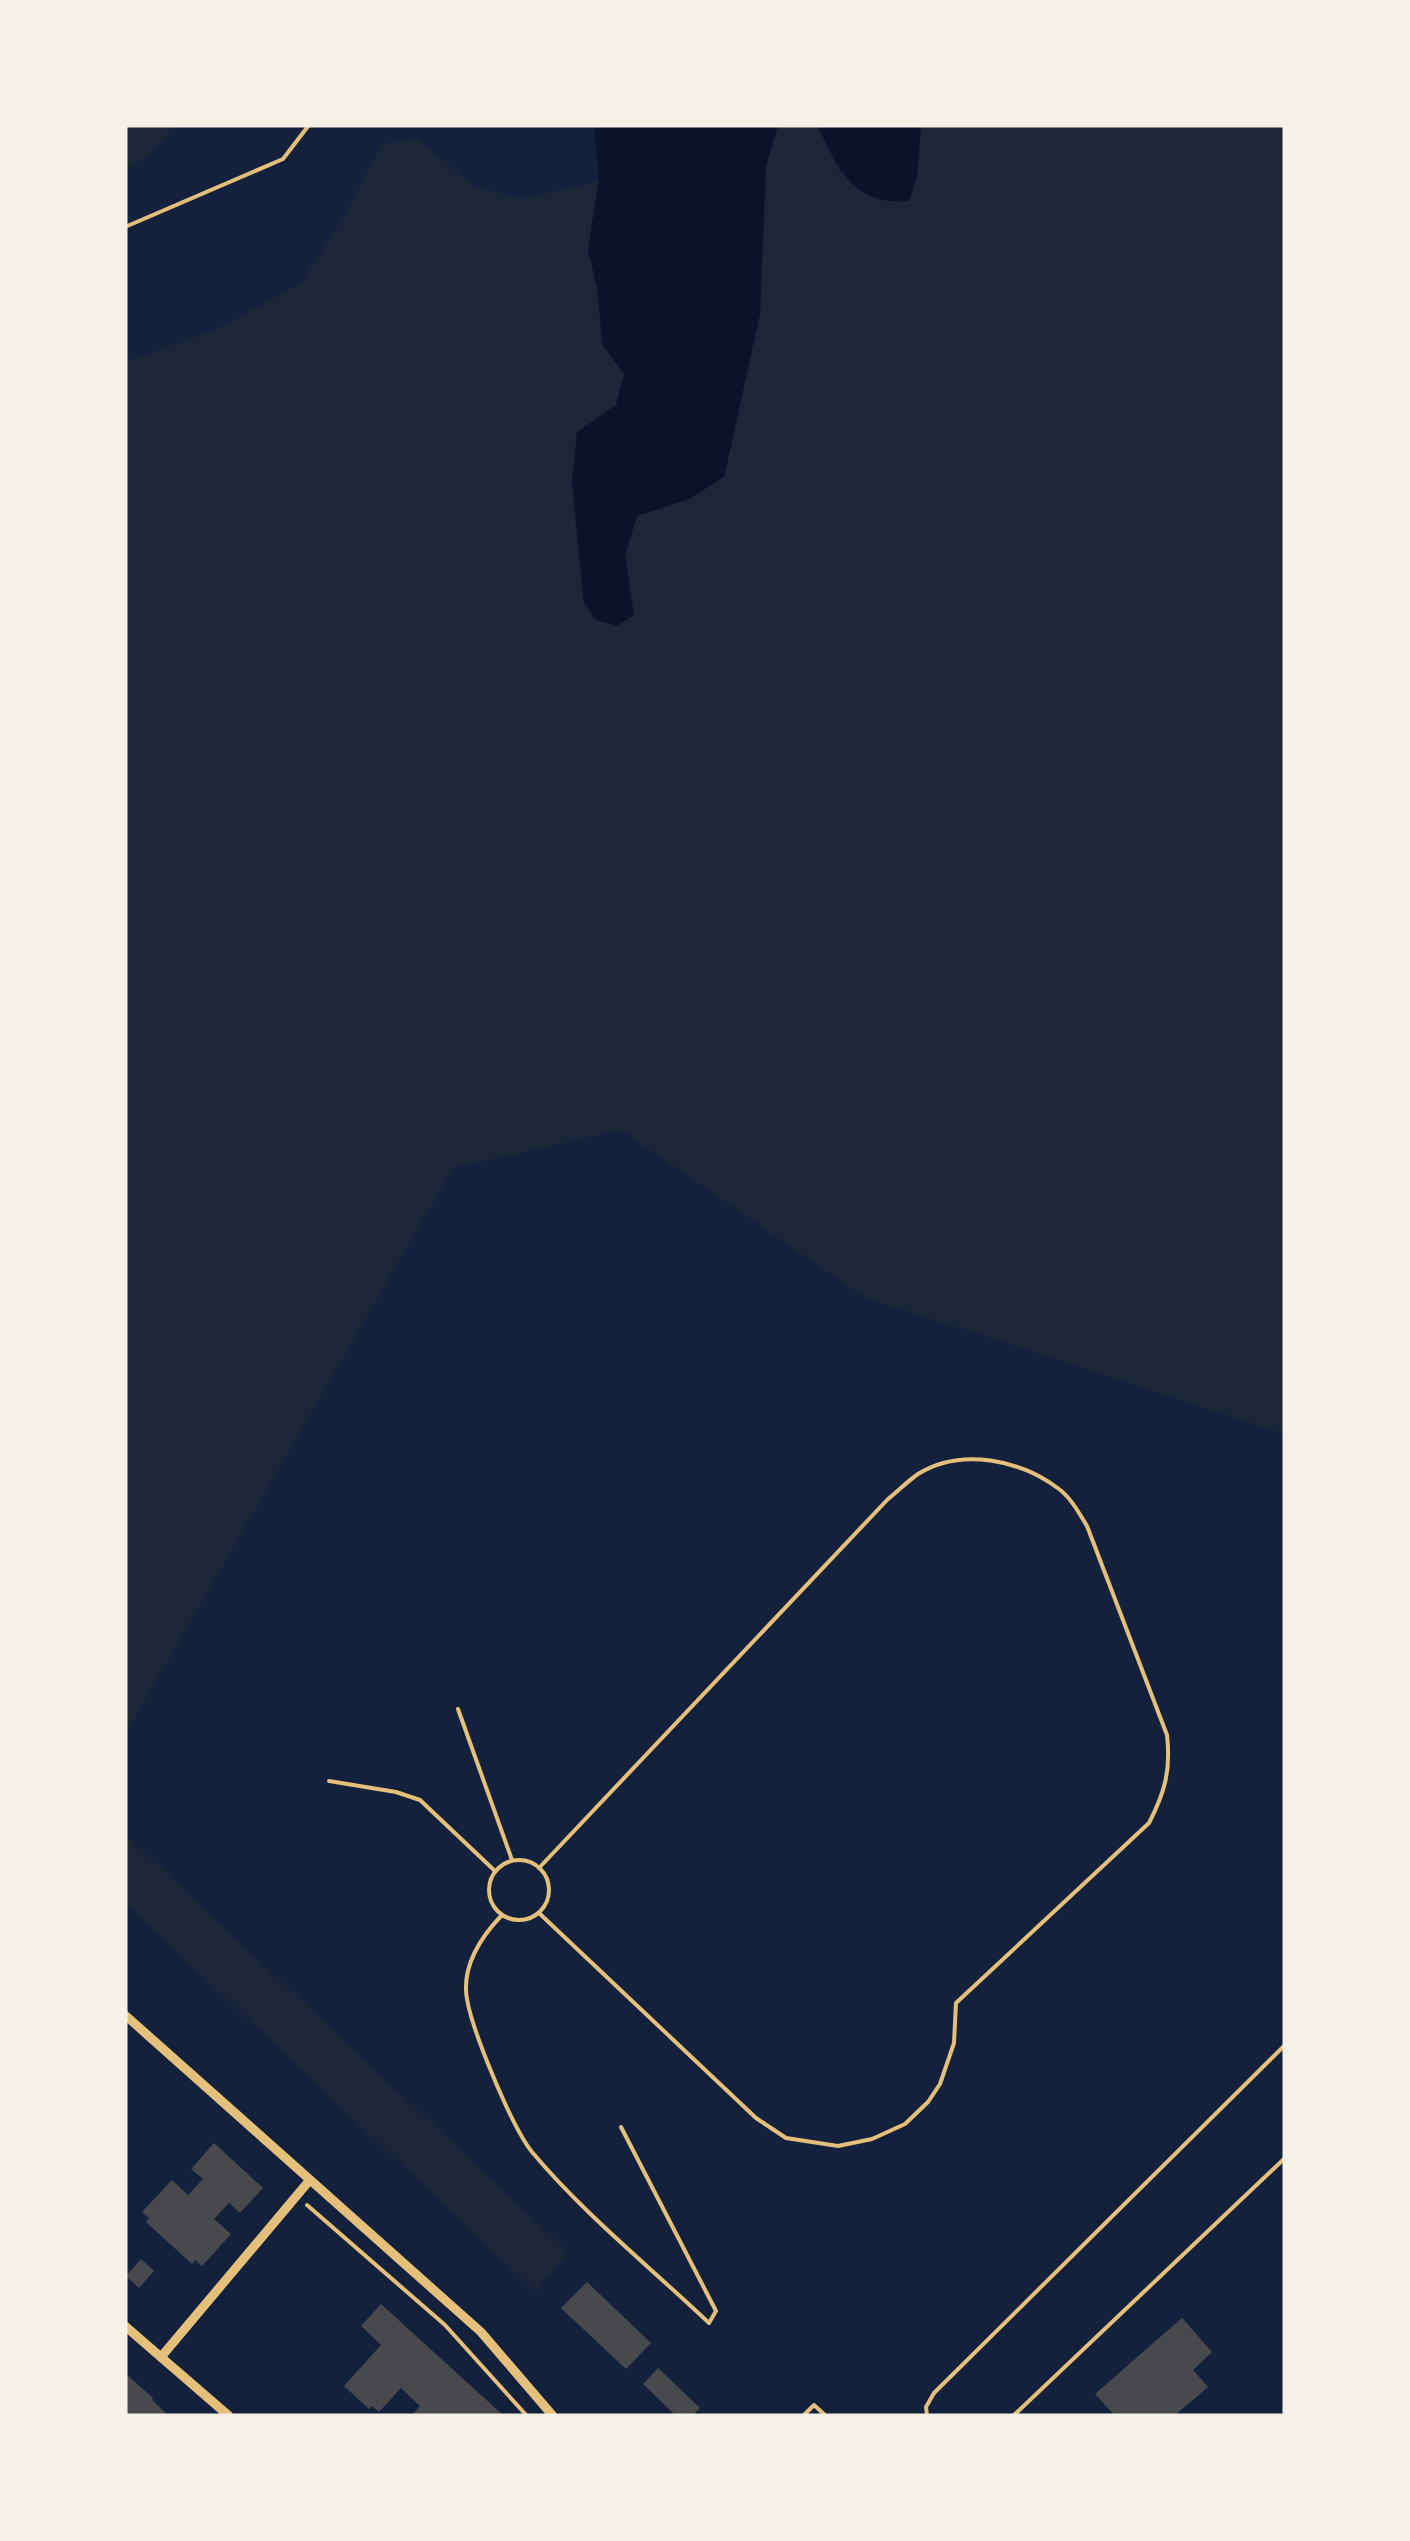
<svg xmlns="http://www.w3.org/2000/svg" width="1410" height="2541" font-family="Poppins,sans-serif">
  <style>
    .green { fill: #1d2539 }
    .water { fill: #0b132b }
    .building { fill: #48494c }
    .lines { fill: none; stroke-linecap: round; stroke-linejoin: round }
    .path { stroke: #e5c07b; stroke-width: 4 }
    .service { stroke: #e5c07b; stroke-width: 4 }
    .minor { stroke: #e5c07b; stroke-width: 9 }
  </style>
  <rect width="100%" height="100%" fill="#14213d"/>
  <g class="green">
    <path d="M125 125H175L152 151 125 172Z"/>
    <path d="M778 125H817L840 173 917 177 921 125H1285V1434L864 1297 621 1130 453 1168 125 1735V355L129 360 213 331 301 283 347 212 382 144 418 138 472 185 522 199 599 181 588 249 598 292 602 344 624 374 616 405 577 433C571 490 576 545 584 602L634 615 625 555 637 516 689 499 724 477 760 314 766 166Z"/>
    <path d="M125 1834 569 2252 536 2292 125 1903Z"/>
  </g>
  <g class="water">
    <path d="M594 125H778L766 166 760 314 724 477 689 499 637 516 625 555 634 615 617 626 594 619 584 602 572 481 577 432 616 405 624 374 602 344 598 292 588 249 599 181Z"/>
    <path d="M817 125H921L917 177 909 201C852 206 839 168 817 125Z"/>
  </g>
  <g class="building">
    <path d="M214 2143 263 2188 240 2213 229 2203 214 2219 231 2234 202 2266 195 2260 192 2264 146 2222 149 2218 142 2212 172 2180 188 2195 203 2179 191 2169Z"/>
    <path d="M141 2259 154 2271 139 2288 126 2276Z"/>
    <path d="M587 2282 651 2343 626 2369 561 2308Z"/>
    <path d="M381 2304 504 2416H411L420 2406 401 2388 379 2412 372 2406 369 2409 344 2386 381 2345 361 2326Z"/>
    <path d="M1182 2318 1212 2352 1193 2370 1208 2387 1174 2416H1115L1095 2394Z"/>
    <path d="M658 2368 700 2408 692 2416H676L643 2384Z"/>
    <path d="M125 2373 153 2398 152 2400 169 2416H125Z"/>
  </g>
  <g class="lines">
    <g class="path">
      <path d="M307 2205 445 2325 527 2416"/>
      <path d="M803 2416 814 2405 826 2416"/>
      <path d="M927 2416 926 2407 934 2393 1285 2045"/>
      <path d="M1013 2416 1285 2158"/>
    </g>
    <g class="service">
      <path d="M125 227 283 159 309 125"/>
      <path d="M458 1709 512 1860"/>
      <path d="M329 1781 396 1792 420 1800 495 1871"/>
      <circle cx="519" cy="1890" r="30"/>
      <path d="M539 1913 756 2118 786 2138 838 2146 872 2139 905 2124 928 2102 940 2084 954 2043 956 2003 1149 1823C1165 1792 1171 1770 1167 1735L1087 1526C1079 1513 1071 1498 1059 1489 1021 1460 961 1447 918 1474 908 1481 898 1491 888 1499L539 1868"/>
      <path d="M501 1916C483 1935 465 1961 466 1990 467 2021 512 2127 532 2152 584 2214 650 2267 709 2323L716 2311 621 2127"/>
    </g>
    <g class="minor">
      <path d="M125 2015 481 2332 553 2416"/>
      <path d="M125 2326 229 2416"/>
      <path d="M161 2357 309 2181"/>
    </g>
  </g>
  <rect width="1410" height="2541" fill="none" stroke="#f6f1e7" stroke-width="255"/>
</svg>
